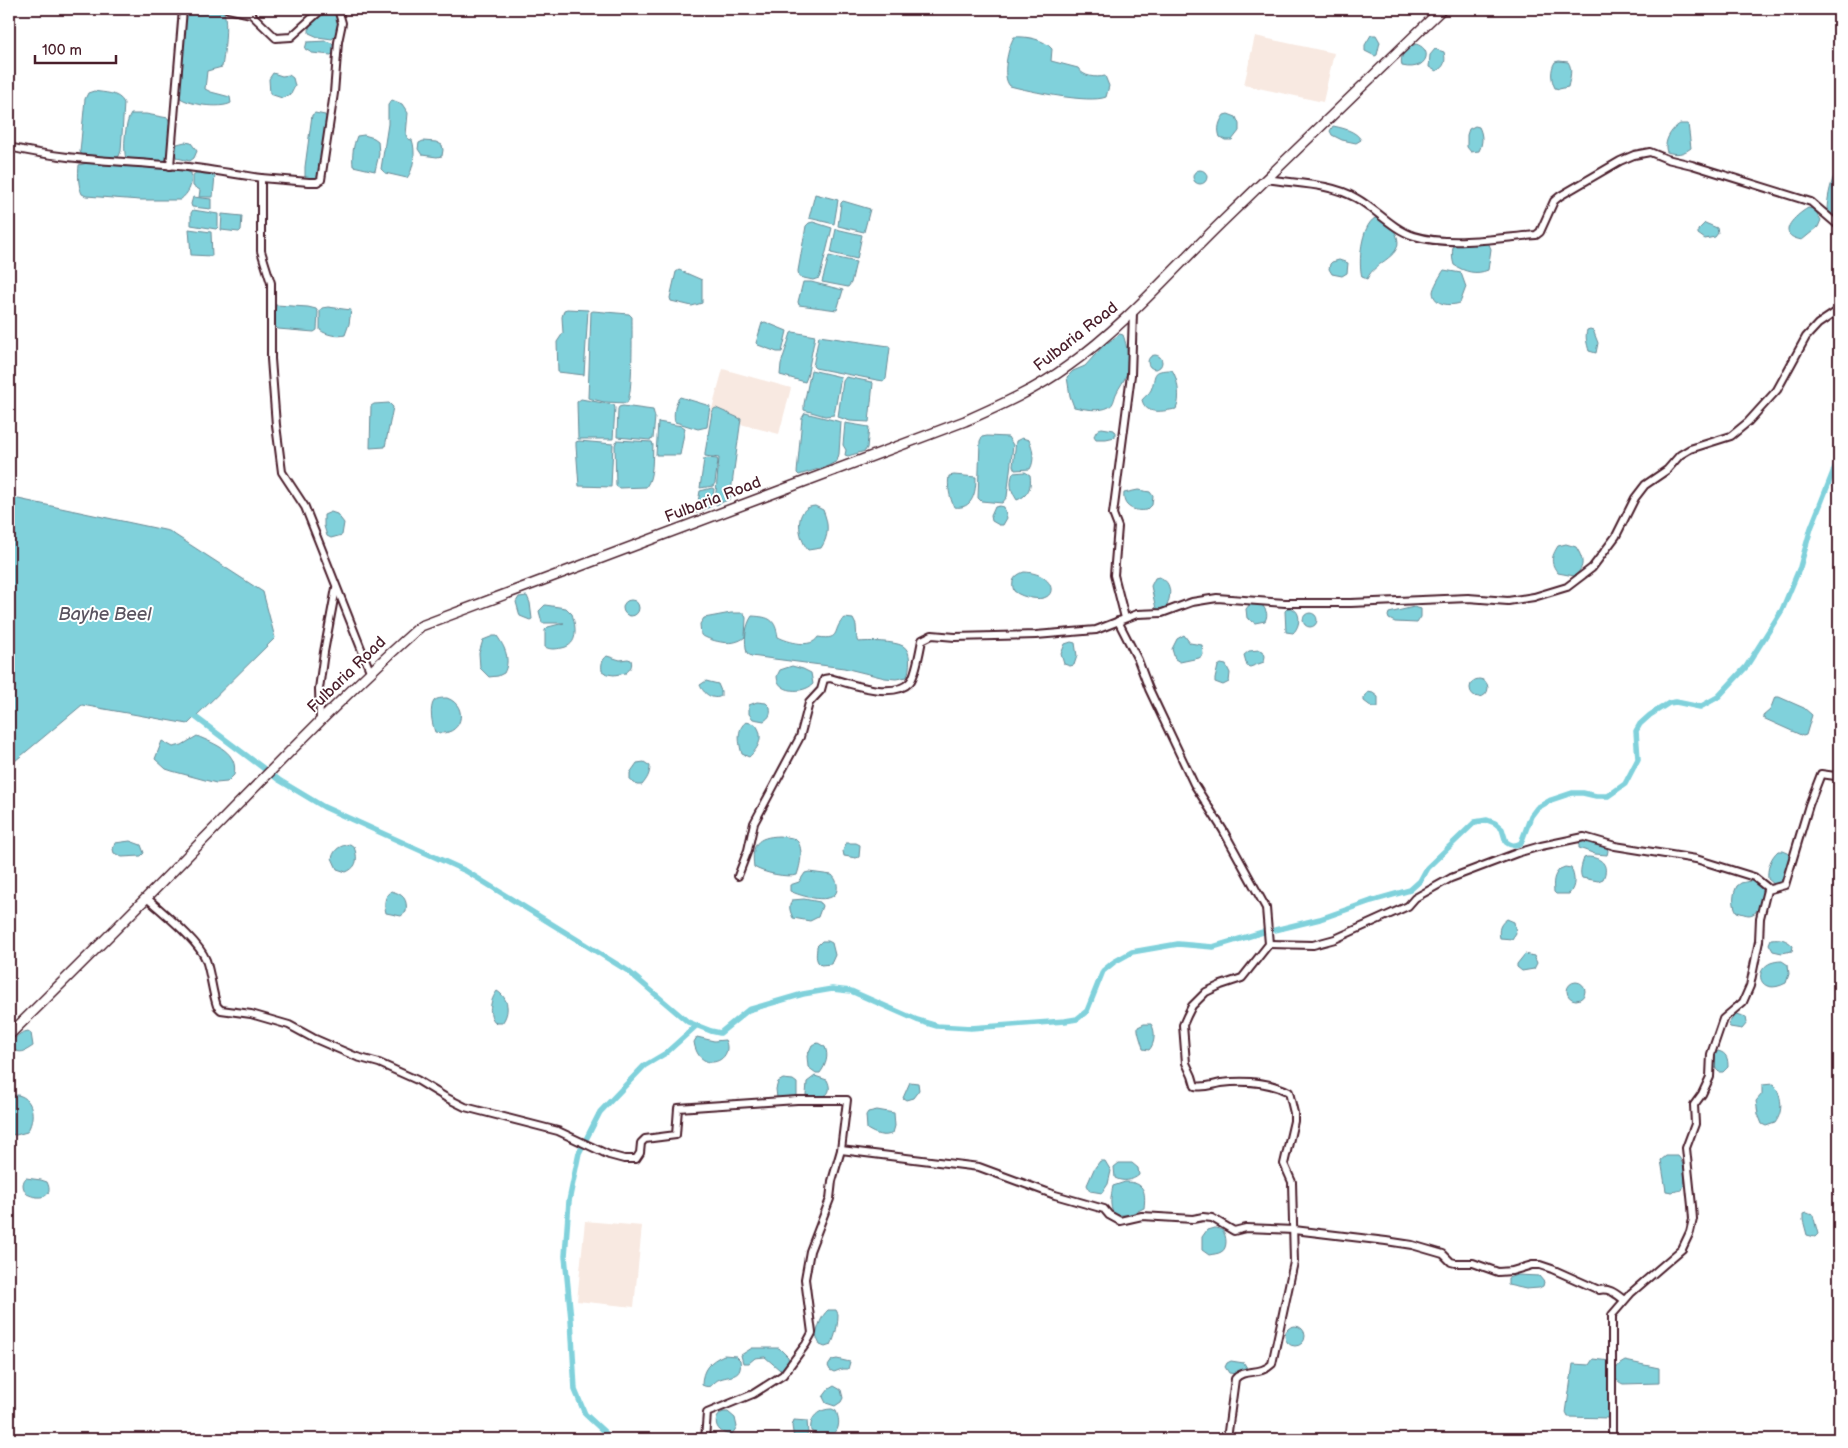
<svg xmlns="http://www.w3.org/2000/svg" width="1848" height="1448" font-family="'Balsamiq Sans',sans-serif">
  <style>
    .built { fill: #f8e9e1 }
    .water { fill: #80d1db; stroke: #6a8a95 }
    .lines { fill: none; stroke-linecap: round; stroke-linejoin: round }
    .canal { stroke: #80d1db; stroke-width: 5.5 }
    .street-casing { stroke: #4a1f2b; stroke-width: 10 }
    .secondary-casing { stroke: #4a1f2b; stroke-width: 12 }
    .street { stroke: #fff; stroke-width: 6 }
    .secondary { stroke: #fff; stroke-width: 9 }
    .labels { text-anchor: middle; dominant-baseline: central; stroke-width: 4; stroke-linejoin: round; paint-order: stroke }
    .street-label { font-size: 16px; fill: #4a1f2b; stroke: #fff }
    .water-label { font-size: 18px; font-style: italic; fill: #5a5460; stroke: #fff }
  </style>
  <rect width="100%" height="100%" fill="#fff"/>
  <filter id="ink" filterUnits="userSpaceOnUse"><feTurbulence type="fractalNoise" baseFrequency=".02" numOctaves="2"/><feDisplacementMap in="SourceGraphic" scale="10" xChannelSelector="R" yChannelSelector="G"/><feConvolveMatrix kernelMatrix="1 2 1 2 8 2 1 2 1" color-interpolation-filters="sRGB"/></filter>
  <g filter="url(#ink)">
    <g class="built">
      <path d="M1255 36 1334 53 1323 102 1244 85Z"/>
      <path d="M723 369 791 388 779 434 710 416Z"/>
      <path d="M585 1221 642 1226 634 1307 577 1301Z"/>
    </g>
    <g class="water">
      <path d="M186 9H204L224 12C228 23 224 56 222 67L207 71 205 89 211 92 230 97 231 103C221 109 186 105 178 96Z"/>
      <path d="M324 9 332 10 337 13C340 21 339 33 332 39L318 37 309 33C308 22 317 16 324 9Z"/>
      <path d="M1371 35H1376L1380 42 1377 55 1375 56 1365 51V45Z"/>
      <path d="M1014 37C1026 36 1044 39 1052 49L1051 61 1078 68C1083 77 1096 78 1105 76L1109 86 1106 97C1089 104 1029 91 1010 86 1001 77 1008 47 1014 37Z"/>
      <path d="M326 41 332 43 334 46 333 53 331 55 312 53 305 49 307 42Z"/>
      <path d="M1416 44C1435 50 1426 72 1402 66 1399 55 1406 48 1416 44Z"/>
      <path d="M1435 49 1444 52C1446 61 1445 67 1436 71L1429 67 1430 55Z"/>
      <path d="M1559 61 1568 62C1573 69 1570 78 1568 87L1559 89 1555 88C1551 80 1550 70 1555 62Z"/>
      <path d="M273 73 282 76 289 75 293 78 295 86 291 94 282 98 270 94 269 79Z"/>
      <path d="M94 91C104 93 119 92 124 103L121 151 119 156 116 158 83 156 80 152 85 99 88 93Z"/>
      <path d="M392 100 402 104 408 113 406 135 408 139 412 140C416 150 414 170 407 178L385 173 381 169 388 124V105Z"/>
      <path d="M315 113 325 115 328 120 318 177 317 180 305 179V167L312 115Z"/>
      <path d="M131 114H146L168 118 171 126 168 158 161 163 126 159C123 149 125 122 131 114Z"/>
      <path d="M1228 114 1236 117 1239 124V131L1232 140H1225L1220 137C1217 129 1219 122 1224 115Z"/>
      <path d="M1680 124H1688L1691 148C1683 154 1677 155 1667 152 1663 142 1671 129 1680 124Z"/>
      <path d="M1333 126C1343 128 1356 131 1361 140L1356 143 1342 140 1332 135 1330 131Z"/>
      <path d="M1475 126 1479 127C1483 135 1483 143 1479 151L1471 152 1467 147V135L1469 129Z"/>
      <path d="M364 135 374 138 378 141 379 154 375 171 353 166C352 156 353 146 357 136Z"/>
      <path d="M423 141 436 142 442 145 443 150 442 156 437 157 422 155 418 149 419 143Z"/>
      <path d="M185 142 191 143 197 151 194 158 190 161 177 158 174 152 177 144Z"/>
      <path d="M87 163 182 170 191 173C193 184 189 193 180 200H140L86 196 82 194C78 185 78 175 79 165Z"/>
      <path d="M1839 165V221L1827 211C1827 197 1832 177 1839 165Z"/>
      <circle cx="1200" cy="177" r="7"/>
      <path d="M196 173 215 175 213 197H199L200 190 193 186V175Z"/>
      <path d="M815 194 838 200 834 224 809 218Z"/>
      <path d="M193 197 211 199V209L192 207 191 204Z"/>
      <path d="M843 201 870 209 864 232 838 226 841 203Z"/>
      <path d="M1808 208 1814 209 1821 220 1818 227 1802 240C1773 235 1796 215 1808 208Z"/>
      <path d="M193 210 218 214V227L216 229 191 225V213Z"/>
      <path d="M222 214 242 216 241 230 239 232 221 230Z"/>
      <path d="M1375 218C1382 220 1392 227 1396 234 1406 257 1375 260 1367 279L1362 277C1358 263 1361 226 1375 218Z"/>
      <path d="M813 222 832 228 821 272 819 278 813 280 799 277 798 271 806 226 809 223Z"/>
      <path d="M1705 223 1717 228 1718 233 1715 237 1705 239 1698 234V230Z"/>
      <path d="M189 229 211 232 212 256 191 255Z"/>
      <path d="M836 229 862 235 857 259 831 253Z"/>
      <path d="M1488 242 1491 249 1488 270C1476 275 1465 272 1454 265 1452 259 1452 253 1453 247L1457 244Z"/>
      <path d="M829 256 856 262 851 283 848 287 822 282Z"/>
      <path d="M1339 260 1348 263 1347 273 1342 276 1332 274 1329 269 1330 264 1332 262Z"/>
      <path d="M679 270 702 280V303L692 306 671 301 670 298 676 272Z"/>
      <path d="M1444 270 1461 273 1466 287 1460 303C1451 306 1434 306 1433 292 1433 288 1441 274 1444 270Z"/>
      <path d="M803 282H811L843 290 837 310 799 305 798 302Z"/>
      <path d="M276 305 308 307 316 309 318 312 317 330 314 332 278 329 274 325Z"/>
      <path d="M328 307 351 310 349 324 345 335C338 337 326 335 320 330V311L322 308Z"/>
      <path d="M567 309 588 310 584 375 558 372 557 342 563 333 562 317 564 310Z"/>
      <path d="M593 311 629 314 632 317C632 331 633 395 627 403L604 402 588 398 591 312Z"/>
      <path d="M765 322 787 331 782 352H777L758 345 756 343 762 323Z"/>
      <path d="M1590 329 1593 330 1598 343 1596 353 1589 351C1587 344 1585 337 1587 330Z"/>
      <path d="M793 332 815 336 807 377 805 382 780 375 781 364 791 333Z"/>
      <path d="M1120 334 1123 335C1127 345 1130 363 1127 373 1125 380 1119 387 1116 394 1114 399 1114 404 1109 407 1100 412 1084 409 1074 407L1070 396 1067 377 1073 371 1085 366 1103 346Z"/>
      <path d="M819 336 889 346 890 348 886 379 884 381 877 380 815 368 813 366Z"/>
      <circle cx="1155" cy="362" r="7"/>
      <path d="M811 370 841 377 834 415 825 416 804 410V404Z"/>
      <path d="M1172 370C1178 378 1181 400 1176 409 1163 411 1146 416 1142 400 1145 396 1149 394 1151 390 1157 375 1150 370 1172 370Z"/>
      <path d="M846 377 872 382 873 383 869 422 850 421 838 417 843 381Z"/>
      <path d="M680 397 710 406 707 427 698 429 675 422C673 416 675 401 680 397Z"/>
      <path d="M581 399 614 405 615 408 613 439H578L577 402Z"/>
      <path d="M389 403 393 407 385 447 370 448 371 406 374 404Z"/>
      <path d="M623 406 653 410 655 417 653 439 650 440 617 437 618 409 619 407Z"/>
      <path d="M716 408 741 419 730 499 716 505 715 503 719 458 705 456V453L712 412 714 409Z"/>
      <path d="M805 413 841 422 839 454 837 461 828 466 799 475 797 473 802 418Z"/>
      <path d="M658 422 682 426 685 428 680 455H656Z"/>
      <path d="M845 423 869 427 867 448 865 451 848 456 845 455 846 450 843 445Z"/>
      <path d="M1102 428 1114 430 1115 432V437L1106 439H1096L1094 436C1096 432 1097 429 1102 428Z"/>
      <path d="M987 436 1008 437 1013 445 1007 497 1002 503 981 501 978 498 980 441 982 437Z"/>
      <path d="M1022 438 1029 440C1033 448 1035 461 1030 469L1015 470 1013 466 1016 441Z"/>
      <path d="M617 440 652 442 653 445C652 457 654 477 646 487L619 488 616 486 615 445Z"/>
      <path d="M579 441 613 444 611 487 579 486 576 446V442Z"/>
      <path d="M708 458 717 459 718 461 715 483 713 486 700 488 704 459Z"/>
      <path d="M1025 472 1030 475C1032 487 1028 496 1017 500 1011 491 1009 484 1013 473Z"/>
      <path d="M954 475 976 477C976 492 973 510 954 507 950 498 947 486 949 476Z"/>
      <path d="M712 488 714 489 712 506 696 513 700 491Z"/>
      <path d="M1138 490 1150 492 1153 496 1152 505 1147 510C1134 512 1122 507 1124 493Z"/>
      <path d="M9 497 169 531 263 592 275 638 188 724 82 705 9 766Z"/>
      <path d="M815 506 823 510C829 524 829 536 821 548L808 550C798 538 793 507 815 506Z"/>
      <path d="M1000 506 1004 507 1007 518 1003 525H999L992 521 991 516 995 507Z"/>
      <path d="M331 512 337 514 344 523 342 535 331 538 327 536 324 526V515Z"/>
      <path d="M1566 544 1576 547C1583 558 1586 567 1574 576L1558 573C1550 563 1551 557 1558 546Z"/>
      <path d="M1024 572C1056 573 1061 603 1032 598 1025 597 1019 595 1014 591 1010 581 1015 575 1024 572Z"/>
      <path d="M1159 577C1173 582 1171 597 1166 608L1159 611 1156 609 1151 586 1155 578Z"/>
      <path d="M527 596 530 603 532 619 530 620 520 616 516 602 519 597Z"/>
      <circle cx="631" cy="608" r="8"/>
      <path d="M1250 604H1256L1263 606C1267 612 1268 615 1265 621L1255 623 1247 618 1246 609Z"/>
      <path d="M545 605 566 608 572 614C576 627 579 645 562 648 555 649 551 650 545 647V630L548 627 564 623H542L539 611Z"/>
      <path d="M1414 607 1421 609V617L1417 623 1395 622 1389 619 1388 616 1389 613Z"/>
      <path d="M1288 608C1302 608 1301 626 1293 633L1286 632 1285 611Z"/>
      <circle cx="1310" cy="620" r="7"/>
      <path d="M731 613H744L746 618 745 637C734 647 713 642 701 635L700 624 704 618Z"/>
      <path d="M752 616C770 617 775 619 778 637 788 642 811 649 818 637 843 641 831 628 845 618L853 619 856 625 857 640 858 642C869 641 894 641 903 646 912 651 910 668 907 677L896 679 885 678 844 668 751 656 747 653C744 641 745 626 752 616Z"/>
      <path d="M1184 635 1190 643 1202 645 1203 655 1199 658 1180 662 1175 659 1172 649 1177 639Z"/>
      <path d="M493 636H497C505 647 511 660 504 673L498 676 489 677 480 668 479 653 483 640Z"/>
      <path d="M1071 642 1075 643 1077 656 1074 665 1070 666 1064 664 1061 654 1065 644Z"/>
      <path d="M1259 650 1263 651 1265 656 1264 662 1250 667 1247 666 1244 655 1249 651Z"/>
      <path d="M607 656 620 660 628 659 631 660C633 666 630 669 626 673L614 675 607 674 602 671C601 664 602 660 607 656Z"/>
      <path d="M1221 664 1226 665 1230 673 1229 682 1223 685 1215 682V679L1218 666Z"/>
      <path d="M792 666 803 669 811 673 813 684C803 694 777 693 777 676L780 670Z"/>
      <circle cx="1479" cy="688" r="9"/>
      <path d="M706 681 718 684 721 691V696C713 701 703 693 700 685Z"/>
      <path d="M1368 692 1373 693 1378 697V707H1372L1364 701V698Z"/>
      <path d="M1775 697H1779L1804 708 1812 715 1806 735 1803 736 1763 718V716L1770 710Z"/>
      <path d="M447 698C470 706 462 739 435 732 432 724 429 708 434 701 437 698 442 698 447 698Z"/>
      <path d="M757 702 766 703 770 707C771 714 770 717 764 721L753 719 749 714V705Z"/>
      <path d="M746 722 755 724C765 735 759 748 749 757L742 754C739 744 736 729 746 722Z"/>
      <path d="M197 736C215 744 239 752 234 775L227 782 216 783 172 771 166 769 155 759 162 741 173 747 182 745Z"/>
      <path d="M644 762 650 766C650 774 647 779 642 785H637L630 780V773L637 763Z"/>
      <path d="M779 836C784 837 791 837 795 839 805 846 800 866 797 875 787 878 763 873 754 867 751 844 757 837 779 836Z"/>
      <path d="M130 841 141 845 144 853 141 856 122 857 114 853 113 849 115 843Z"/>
      <path d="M1585 841 1594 842 1607 848 1608 851 1607 855 1595 854 1579 848V845L1581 842Z"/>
      <path d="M846 843H856L860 845 859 857 856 858 844 856 843 851Z"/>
      <path d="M350 844 354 847C358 858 358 867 346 872L337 869 332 858C335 848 340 846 350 844Z"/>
      <path d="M1778 851H1783L1788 853 1790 858 1782 883 1775 885 1768 879C1767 869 1770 858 1778 851Z"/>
      <path d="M1587 857C1601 857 1610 865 1603 879L1598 881 1582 878C1579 872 1582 864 1584 858Z"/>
      <path d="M1565 867 1571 868C1575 877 1576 886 1569 894H1556L1554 892C1553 882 1553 876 1560 869Z"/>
      <path d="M809 872 832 875C836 879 838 884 837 890 834 906 800 896 790 891V885L799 882 805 873Z"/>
      <path d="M1750 881H1756L1762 887C1763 896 1761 914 1749 915 1746 915 1741 913 1737 912 1732 905 1733 893 1737 886L1741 883Z"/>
      <path d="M391 891C403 894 408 899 406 912L401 916 386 913C384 905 384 896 391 891Z"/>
      <path d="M804 899 820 902 822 906 818 917 810 921 793 918C790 911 788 907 792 900Z"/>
      <path d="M1507 919 1514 922 1516 933 1512 939 1500 938C1498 929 1500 924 1507 919Z"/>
      <path d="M1771 939C1780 938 1786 939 1793 946L1792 951 1782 953 1773 951 1769 944Z"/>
      <path d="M822 941H828L832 943 835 955 831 964 821 965C814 960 817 953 817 946Z"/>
      <path d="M1525 954 1534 956 1537 963 1534 969 1522 971 1517 967V964Z"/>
      <path d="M1782 961 1788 965 1789 974 1786 983C1756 999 1750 961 1782 961Z"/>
      <circle cx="1576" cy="991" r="9"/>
      <path d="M497 991C509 998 510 1013 502 1023H496C487 1015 490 1000 497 991Z"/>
      <path d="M1736 1014 1746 1017 1747 1023 1742 1029 1730 1027 1728 1024Z"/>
      <path d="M1144 1024H1151C1156 1031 1155 1044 1149 1050L1143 1049C1142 1043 1137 1032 1138 1027Z"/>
      <path d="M28 1031 31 1033 33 1046C24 1052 21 1054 12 1049 12 1039 18 1033 28 1031Z"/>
      <path d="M697 1037 714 1041 725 1040C736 1061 699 1076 694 1042Z"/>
      <path d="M818 1043 825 1047C829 1056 826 1065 820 1073H816L808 1067 807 1056 812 1045Z"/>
      <path d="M1718 1051C1727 1053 1728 1059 1728 1067L1723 1072H1719C1712 1066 1711 1058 1718 1051Z"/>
      <path d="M815 1076 827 1080C830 1086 831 1093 824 1096L812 1097 806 1095 807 1082Z"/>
      <path d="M783 1079 793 1080 797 1083V1097L788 1099 777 1098 776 1089 778 1082Z"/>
      <path d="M910 1082 918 1083 919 1090 913 1098 906 1100 903 1098Z"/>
      <path d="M1773 1084C1782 1095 1784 1111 1775 1123L1766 1126 1762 1124 1758 1114 1756 1101 1762 1094V1085Z"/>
      <path d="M18 1095C35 1099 35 1120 27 1132L16 1135 9 1134V1096Z"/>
      <path d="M877 1110 894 1113 895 1126 893 1133C884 1138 875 1134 867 1129L866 1115 868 1112Z"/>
      <path d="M1666 1156H1678C1685 1163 1687 1181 1682 1190L1672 1192 1666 1191 1661 1160Z"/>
      <path d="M1100 1161H1105L1111 1171 1108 1184 1102 1193 1090 1191 1087 1185 1094 1169Z"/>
      <path d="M1119 1163H1132L1138 1168 1139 1175C1132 1181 1123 1182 1115 1178L1114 1167Z"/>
      <path d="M26 1178 41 1180 47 1182C55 1198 38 1200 27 1194 23 1189 21 1183 26 1178Z"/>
      <path d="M1125 1182C1144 1182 1146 1191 1144 1208L1130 1215H1114C1109 1205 1111 1196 1113 1186Z"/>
      <path d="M1806 1213 1813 1215 1818 1234 1815 1237 1807 1235 1803 1220V1214Z"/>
      <path d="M1214 1228C1216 1228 1220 1229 1222 1230 1227 1235 1228 1249 1221 1252 1218 1254 1213 1254 1209 1255L1202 1250V1237L1207 1230Z"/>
      <path d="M1517 1275 1539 1276 1544 1282 1543 1286 1539 1288 1526 1289 1508 1285V1278Z"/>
      <path d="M828 1310H836L838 1314C838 1324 836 1335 831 1345L825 1347 820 1345 816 1336C818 1327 821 1316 828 1310Z"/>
      <circle cx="1295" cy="1336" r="10"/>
      <path d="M752 1348H779L788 1357 789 1363 784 1370H780L765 1357 755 1358 749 1363H743L741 1355Z"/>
      <path d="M724 1355 736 1356 740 1360C743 1378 731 1375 720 1379 712 1382 712 1390 702 1385 702 1369 710 1361 724 1355Z"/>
      <path d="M837 1359 850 1362 848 1369H842L834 1372 830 1370 828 1366 832 1360Z"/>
      <path d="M1593 1359 1611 1361 1609 1418 1568 1417 1566 1413 1573 1364 1589 1365Z"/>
      <path d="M1231 1361 1244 1363 1247 1368V1370L1237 1374 1229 1373 1225 1367 1227 1363Z"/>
      <path d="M1625 1361 1659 1368V1383L1623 1384C1616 1381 1615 1378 1614 1371L1620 1364Z"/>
      <path d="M834 1386 841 1390 843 1398 841 1402 835 1406 826 1403 823 1397 829 1389Z"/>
      <path d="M832 1409 836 1411C842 1425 838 1436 823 1438L811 1431C809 1417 819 1409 832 1409Z"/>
      <path d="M723 1412H728L735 1418 737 1427 732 1434C719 1436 709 1420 723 1412Z"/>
      <path d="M794 1420 807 1421 808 1433 805 1439H794L792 1426Z"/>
    </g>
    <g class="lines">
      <g class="canal">
        <path d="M1839 397V411"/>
        <path d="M190 713 279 780 324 807 466 871 628 971 688 1022 711 1031 720 1033 748 1010 803 994 832 989 851 991 917 1020 937 1026 971 1028 1065 1021 1077 1019 1087 1011 1103 971 1114 962 1132 952 1178 944 1213 947 1263 932"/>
        <path d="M1275 930 1320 919 1371 901 1410 890 1420 881 1427 868 1475 822 1487 820 1495 823 1502 829 1506 842C1511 846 1515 846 1521 843L1531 816 1537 808 1551 800 1572 793H1583L1596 796H1608L1625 784 1638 759 1636 731 1640 724 1650 715 1669 703 1676 702 1700 707 1718 697 1746 667 1782 610 1800 567 1811 528 1839 457"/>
        <path d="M612 1439 585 1414 575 1390 571 1319 565 1256 569 1201 579 1153 600 1112 644 1066 666 1053 696 1026"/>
      </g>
      <g class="street-casing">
        <g id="street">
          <path d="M228 9 251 14 276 38 291 37 322 9"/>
          <path d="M9 147C68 161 128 161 188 167 212 170 236 174 261 178V251L271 283V359L276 425 282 472 305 507 370 671"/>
          <path d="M170 166 183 9"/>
          <path d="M261 178 309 182H317L321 180 334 93 338 42 342 23 338 9"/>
          <path d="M1267 179C1296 184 1330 183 1356 198 1376 209 1392 229 1414 236 1450 247 1499 238 1536 235L1540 232 1554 201 1560 196 1620 161 1634 155 1650 152 1667 159 1692 165 1811 202 1839 226"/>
          <path d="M1125 618 1114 575 1118 527 1113 514 1131 375 1133 312"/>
          <path d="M1118 621 1138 660 1149 689 1194 784 1223 830 1266 908 1269 944 1242 978 1221 985 1206 992 1192 1006 1187 1016 1183 1025 1186 1063 1192 1076 1195 1086C1205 1088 1211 1085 1221 1083 1245 1080 1267 1081 1289 1092L1294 1113V1121L1284 1164 1292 1182 1294 1262 1272 1364C1260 1376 1244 1368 1235 1379L1227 1439"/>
          <path d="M320 720 319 689 324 652 336 588"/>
          <path d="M738 876 748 850 754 823 800 737 809 703 821 690 824 679 830 678C850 684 894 700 910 682 916 675 920 650 922 640L932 635 955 637 1036 635 1096 630 1137 614 1162 613 1192 602 1217 598 1285 603H1351L1468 598 1508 601 1534 597 1567 587 1592 568 1616 536 1635 498 1645 485 1667 470 1680 455 1690 449 1731 436 1748 422 1777 390 1806 337 1818 324 1839 310"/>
          <path d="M147 898C163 913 198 940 206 960 211 975 212 991 217 1006L221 1010 251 1014 289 1025 313 1038 357 1057 379 1063 417 1080 445 1097 465 1107 558 1131 609 1155 624 1159H636L640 1153 641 1143 645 1139 676 1135 678 1108 797 1100H847L841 1150 832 1181 830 1199 810 1251 805 1279 812 1333 806 1344 783 1375 753 1394 707 1413 705 1439"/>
          <path d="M1269 944 1313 945 1335 939 1408 906 1415 898 1451 878 1517 853 1541 846 1584 837 1615 846 1696 859 1754 877 1769 889"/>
          <path d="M841 1150 979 1167 1055 1195 1104 1209 1109 1215 1120 1221 1142 1216 1193 1219 1203 1217 1212 1218 1234 1231 1246 1228 1294 1230 1386 1241 1412 1245 1443 1254 1451 1262 1455 1263H1473L1498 1272 1512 1271 1532 1265H1540L1552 1269 1599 1290C1610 1288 1616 1294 1624 1300"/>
          <path d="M1612 1439V1315L1631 1293 1682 1249 1690 1232 1693 1219 1692 1206 1686 1148 1695 1124 1694 1105 1702 1094 1710 1077 1711 1054 1723 1019 1743 1002 1750 986 1759 941 1760 918 1767 890 1785 885 1809 805 1821 774 1835 776 1839 772"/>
        </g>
      </g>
      <g class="secondary-casing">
        <path id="secondary" d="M9 1035C74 971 139 906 203 840 275 767 345 693 421 626L965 421C1001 405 1037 389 1068 366 1127 324 1174 268 1225 219 1298 149 1370 79 1442 9"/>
      </g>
      <use href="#street" class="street"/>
      <use href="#secondary" class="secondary"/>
    </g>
  </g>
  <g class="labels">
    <g class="street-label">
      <text transform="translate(1076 337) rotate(-38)">Fulbaria Road</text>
      <text transform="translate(713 500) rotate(-21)">Fulbaria Road</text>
      <text transform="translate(347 675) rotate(-44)">Fulbaria Road</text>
    </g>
    <g class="water-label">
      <text x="105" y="614">Bayhe Beel</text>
    </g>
  </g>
  <rect width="1848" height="1448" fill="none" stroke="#fff" stroke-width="30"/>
  <rect x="15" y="15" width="1818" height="1418" fill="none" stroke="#4a1f2b" stroke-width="2" filter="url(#ink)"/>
  <path d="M35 55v8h81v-8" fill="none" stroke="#4a1f2b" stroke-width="2.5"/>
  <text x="42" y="55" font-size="15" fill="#4a1f2b" stroke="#ffffff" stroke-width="4" paint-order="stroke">100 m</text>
</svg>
